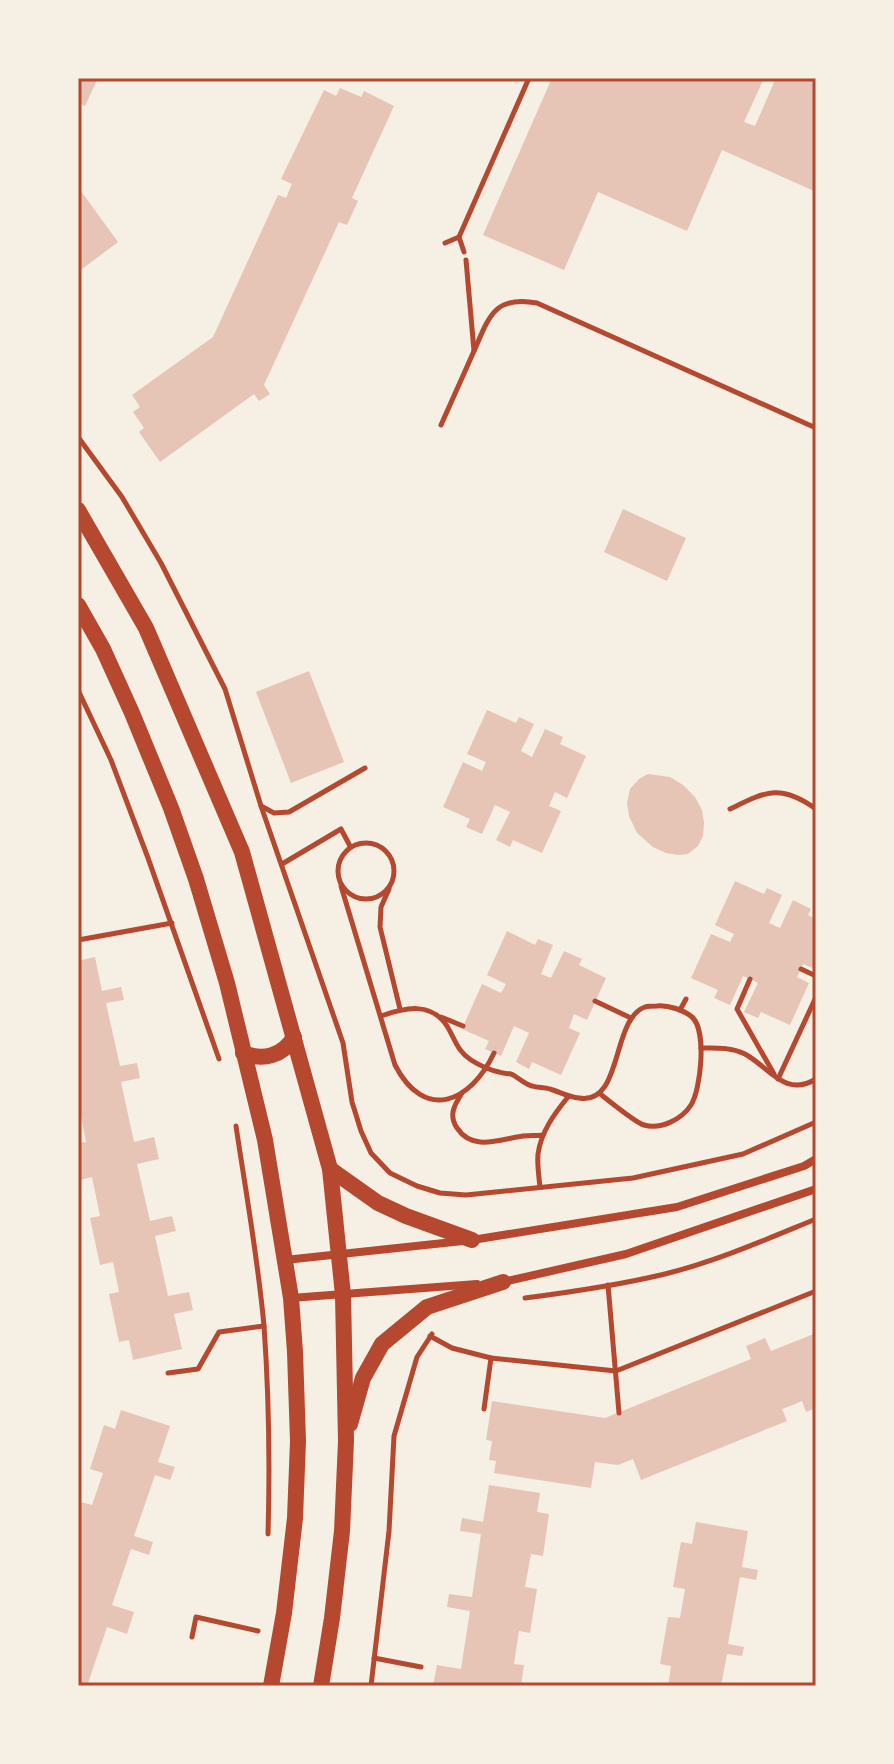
<svg xmlns="http://www.w3.org/2000/svg" width="894" height="1764" font-family="Mulish,sans-serif">
  <style>
    .building { fill: #e6c5b7 }
    .lines { fill: none; stroke-linecap: round; stroke-linejoin: round }
    .path { stroke: #b5482f; stroke-width: 5 }
    .minor { stroke: #b5482f; stroke-width: 8 }
    .secondary { stroke: #b5482f; stroke-width: 16 }
    .neatline { fill: none; stroke: #b5482f; stroke-width: 3 }
  </style>
  <rect width="100%" height="100%" fill="#f6efe4"/>
  <g class="building">
    <path d="M78 78H98L85 106 78 103Z"/>
    <path d="M552 78H764L744 122 755 126 776 78H816V192L722 150 687 231 598 192 564 270 483 235Z"/>
    <path d="M340 88 361 97 364 91 394 106 352 198 358 201 347 225 339 222 264 385 270 394 259 401 254 394 160 462 139 432 144 428 133 412 140 407 132 395 213 337 278 195 286 198 292 184 281 179 324 90 336 96Z"/>
    <path d="M78 187 118 242 78 272Z"/>
    <path d="M623 509 686 538 667 581 604 552Z"/>
    <path d="M309 671 344 762 291 783 256 692Z"/>
    <path d="M487 710 516 723 519 717 534 724 521 751 532 757 545 729 563 737 560 744 586 756 567 798 555 792 549 806 561 811 542 853 513 840 510 847 496 840 510 812 495 805 482 834 466 827 470 819 443 807 463 762 482 771 486 762 467 754Z"/>
    <path d="M648 774 670 777 683 785 695 797 702 810 704 823 703 836 698 846 688 854 678 855 666 853 653 847 637 833 629 816 627 803 630 789 639 779Z"/>
    <path d="M735 881 764 894 767 888 782 895 769 923 780 928 793 900 811 909 808 915 816 919V967L815 969 803 964 801 969 797 977 809 983 790 1025 761 1012 758 1018 744 1012 758 983 750 979 743 976 730 1005 714 998 718 990 691 978 711 934 730 942 734 934 715 925Z"/>
    <path d="M507 931 535 945 538 939 553 945 541 974 551 978 564 951 582 959 579 965 606 978 587 1020 574 1014 569 1028 580 1033 561 1075 532 1062 529 1069 516 1062 529 1033 514 1026 501 1056 485 1049 489 1041 462 1029 482 984 501 993 506 984 487 975Z"/>
    <path d="M95 957 102 991 121 987 124 1000 106 1003 120 1066 137 1063 140 1078 121 1082 134 1142 154 1137 159 1159 137 1164 150 1221 172 1216 176 1231 155 1236 168 1296 189 1292 193 1310 174 1314 182 1349 133 1360 129 1340 119 1342 109 1294 119 1292 113 1262 100 1265 90 1218 100 1216 92 1177 80 1180 78 1172V1143L86 1142 80 1111 78 1112V961Z"/>
    <path d="M816 1333V1408L806 1412 802 1401 793 1405 782 1409 787 1421 641 1480 633 1459 618 1465 595 1462 591 1488 494 1473 496 1461 489 1460 492 1441 486 1440 492 1401 605 1418 751 1359 746 1346 765 1338 771 1351Z"/>
    <path d="M121 1410 170 1426 158 1462 175 1467 170 1480 155 1475 134 1536 153 1542 149 1555 131 1549 112 1605 134 1612 127 1634 107 1627 87 1686H78V1558L81 1550 78 1549V1510L81 1502 92 1505 103 1473 90 1469 104 1425 115 1429Z"/>
    <path d="M489 1485 540 1493 537 1512 549 1514 543 1556 531 1554 525 1587 537 1589 530 1633 519 1631 514 1664 524 1665 521 1686H433L437 1665 461 1669 470 1611 447 1607 449 1594 472 1597 481 1534 460 1531 462 1518 483 1522Z"/>
    <path d="M696 1522 748 1531 742 1567 758 1570 756 1580 740 1577 728 1644 744 1647 742 1656 727 1654 721 1686H668L671 1666 660 1664 668 1617 680 1618 685 1589 673 1587 681 1542 692 1544Z"/>
  </g>
  <g class="lines">
    <g class="path">
      <path d="M445 243 459 237"/>
      <path d="M464 252 459 237 529 78"/>
      <path d="M474 351C489 317 494 295 537 303L816 428"/>
      <path d="M441 425 474 351 466 260"/>
      <path d="M78 437 122 497 161 563 225 689 261 806 274 813 289 812 365 768"/>
      <path d="M78 690 111 760 148 858 219 1059"/>
      <path d="M261 806 343 1043 352 1102 361 1131 371 1153 390 1173 417 1186 440 1193 466 1195 633 1178 743 1154 816 1122"/>
      <path d="M730 809C765 792 780 783 816 809"/>
      <circle cx="366" cy="871" r="28"/>
      <path d="M282 864 341 829 350 846"/>
      <path d="M341 886 395 1065C425 1123 471 1102 494 1053"/>
      <path d="M389 889 381 907 380 927 400 1009"/>
      <path d="M78 940 172 923"/>
      <path d="M801 969 816 976"/>
      <path d="M750 979 737 1009 774 1074"/>
      <path d="M595 1001 631 1018"/>
      <path d="M680 1010 686 999"/>
      <path d="M381 1016C404 1008 431 1001 447 1026 455 1039 457 1051 471 1060 479 1065 489 1070 499 1072 504 1074 506 1073 511 1074 518 1077 524 1084 532 1086 538 1088 544 1087 550 1089 560 1092 568 1097 579 1098 623 1106 611 1019 645 1007 649 1006 653 1006 657 1006 668 1005 684 1010 692 1017 707 1030 701 1089 691 1105 682 1119 661 1130 644 1125 636 1123 608 1100 599 1093"/>
      <path d="M441 1017 463 1026"/>
      <path d="M701 1048C717 1048 730 1047 745 1054 769 1067 785 1098 816 1079"/>
      <path d="M778 1079 816 997"/>
      <path d="M462 1093C455 1104 448 1115 457 1128 473 1152 500 1139 523 1136 530 1135 537 1136 543 1135"/>
      <path d="M236 1126C246 1193 258 1259 264 1326 269 1396 270 1465 268 1534"/>
      <path d="M540 1187C539 1177 537 1165 538 1154 541 1132 554 1114 568 1097"/>
      <path d="M608 1285 619 1413"/>
      <path d="M525 1298C572 1292 619 1285 665 1274 717 1261 767 1239 816 1219"/>
      <path d="M430 1336 452 1348 491 1358"/>
      <path d="M168 1373 198 1369 219 1332 264 1326"/>
      <path d="M484 1409 491 1358 616 1371 816 1291"/>
      <path d="M192 1637 196 1617 258 1631"/>
      <path d="M374 1658 421 1667"/>
      <path d="M371 1686 389 1531 394 1436 417 1357 432 1334"/>
    </g>
    <g class="minor">
      <path d="M285 1260 472 1240 677 1207 804 1166 816 1159"/>
      <path d="M503 1282 626 1254 816 1189"/>
      <path d="M291 1298 477 1284"/>
    </g>
    <g class="secondary">
      <path d="M78 510 146 628 242 852 330 1169 343 1295 346 1441 342 1531 332 1618 321 1686"/>
      <path d="M78 605 103 649 132 713 171 808 196 879 227 983 265 1140 291 1298 295 1352 298 1441 295 1518 284 1613 271 1686"/>
      <path d="M243 1053C263 1061 283 1056 294 1037"/>
      <path d="M330 1169 378 1203 406 1216 472 1240"/>
      <path d="M350 1424 363 1378 382 1344 427 1307 503 1282"/>
    </g>
  </g>
  <rect width="894" height="1764" fill="none" stroke="#f6efe4" stroke-width="160"/>
  <rect x="80" y="80" width="734" height="1604" class="neatline"/>
</svg>
